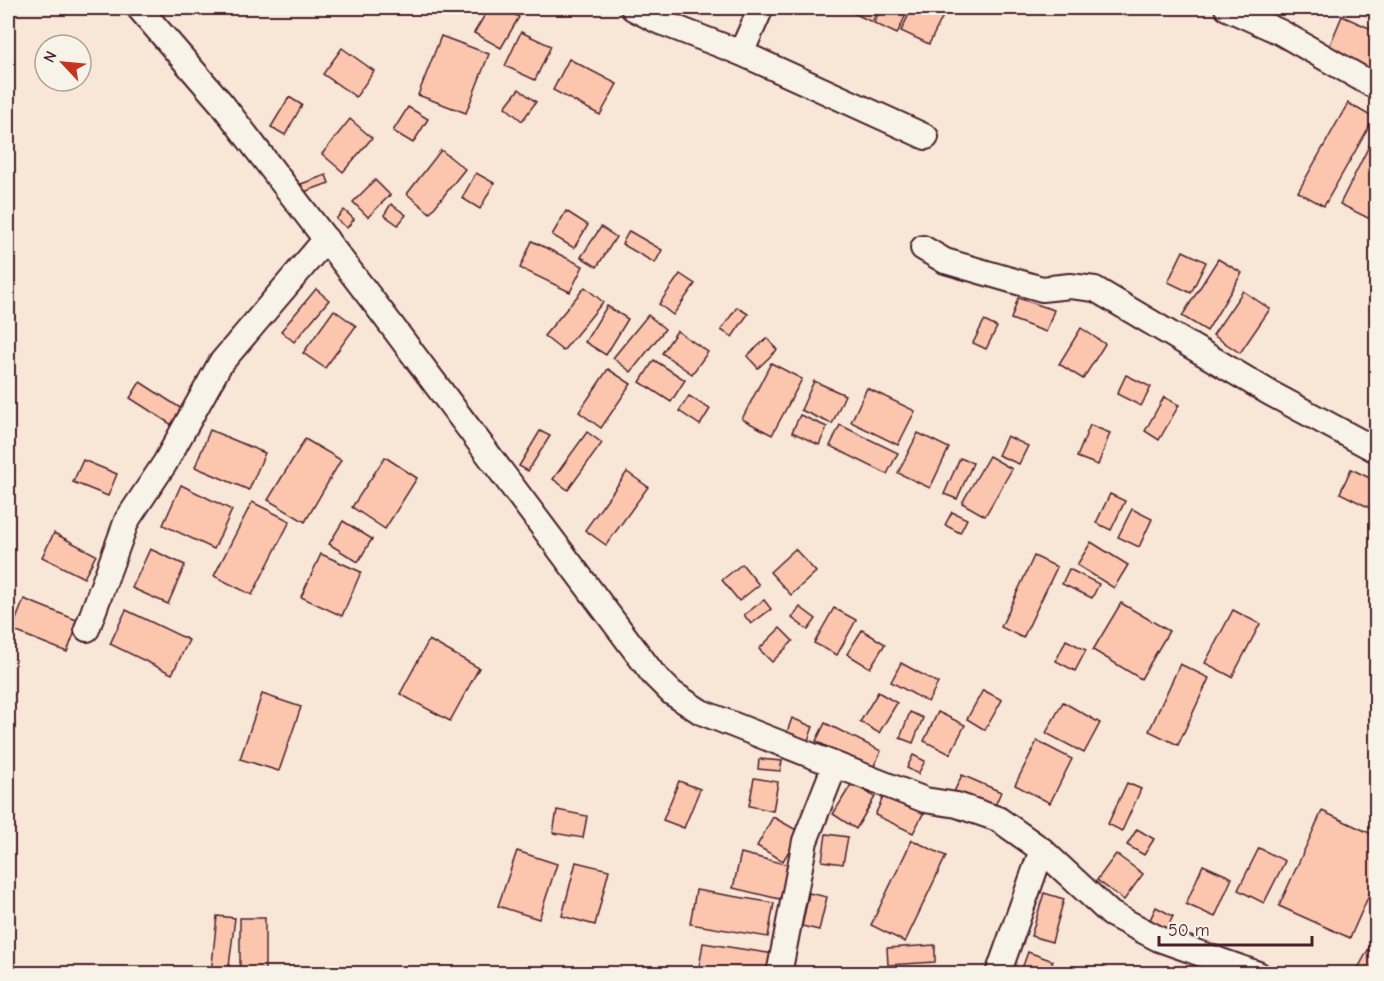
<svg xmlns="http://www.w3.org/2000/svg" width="1384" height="981" font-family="'Comic Neue',sans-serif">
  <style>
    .building { fill: #fcc6ae; stroke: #4a1f2b; stroke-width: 1.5 }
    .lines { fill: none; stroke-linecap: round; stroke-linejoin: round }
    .minor-casing { stroke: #4a1f2b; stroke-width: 28 }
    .minor { stroke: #f7f3e8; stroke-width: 24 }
  </style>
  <rect width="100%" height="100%" fill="#f8e6d7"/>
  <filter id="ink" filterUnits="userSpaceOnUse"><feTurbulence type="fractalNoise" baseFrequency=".0167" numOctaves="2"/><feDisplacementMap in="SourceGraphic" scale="12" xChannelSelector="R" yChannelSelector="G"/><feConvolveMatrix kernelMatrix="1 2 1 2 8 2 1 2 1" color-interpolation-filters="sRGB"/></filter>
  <g filter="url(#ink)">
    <g class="building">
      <path d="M489 8H503L519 17 501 48 474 33Z"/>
      <path d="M843 8H879L872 22Z"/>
      <path d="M881 8H909L897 34 874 23Z"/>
      <path d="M912 8H947L929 44 901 31Z"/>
      <path d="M1342 16 1376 31V74L1327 52Z"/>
      <path d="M521 32 551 46 535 80 505 66Z"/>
      <path d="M441 36 489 54 466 113 418 95Z"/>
      <path d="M342 48 374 71 356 97 323 74Z"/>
      <path d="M569 59 617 84 600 115 553 90Z"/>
      <path d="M519 89 536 102 522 121 505 107Z"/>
      <path d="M289 97 302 105 285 135 271 127Z"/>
      <path d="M1348 103 1374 118 1324 206 1298 192Z"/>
      <path d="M408 107 428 119 413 143 393 131Z"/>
      <path d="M350 119 372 138 343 172 322 154Z"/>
      <path d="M1370 144 1376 147V212L1372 220 1340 204Z"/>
      <path d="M441 150 465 169 430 213 407 194Z"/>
      <path d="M476 173 494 183 480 209 462 198Z"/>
      <path d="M326 175 329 183 304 192 301 184Z"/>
      <path d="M375 180 390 195 368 217 353 202Z"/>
      <path d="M391 204 406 215 398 225 384 215Z"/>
      <path d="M344 210 354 219 347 228 336 219Z"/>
      <path d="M566 211 588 225 574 248 552 235Z"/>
      <path d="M601 227 616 237 597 267 581 257Z"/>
      <path d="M629 231 662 250 655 263 622 244Z"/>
      <path d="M532 241 583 266 570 292 520 268Z"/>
      <path d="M1183 251 1206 262 1191 293 1168 282Z"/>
      <path d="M1218 259 1242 273 1207 331 1182 316Z"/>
      <path d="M680 274 695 284 673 315 659 304Z"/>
      <path d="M585 287 603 302 563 351 544 336Z"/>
      <path d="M316 289 329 300 294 342 281 331Z"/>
      <path d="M1243 291 1270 309 1240 353 1213 335Z"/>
      <path d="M1018 298 1054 310 1046 332 1011 319Z"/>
      <path d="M607 306 628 319 606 355 585 342Z"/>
      <path d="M737 307 748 314 732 337 721 330Z"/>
      <path d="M334 310 356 326 325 368 303 353Z"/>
      <path d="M648 315 665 329 631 372 613 358Z"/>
      <path d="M984 321 997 327 986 349 973 343Z"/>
      <path d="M1081 328 1105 344 1083 379 1059 364Z"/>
      <path d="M677 331 708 352 692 374 662 353Z"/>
      <path d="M767 338 777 350 758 368 747 356Z"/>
      <path d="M654 360 685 380 671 402 640 382Z"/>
      <path d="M771 363 802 379 772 435 742 419Z"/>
      <path d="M608 369 631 384 601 428 579 412Z"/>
      <path d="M1126 375 1151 387 1141 406 1117 394Z"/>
      <path d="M814 381 845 395 832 424 801 410Z"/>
      <path d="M140 382 182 409 172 425 130 398Z"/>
      <path d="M867 388 915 411 898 445 851 422Z"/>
      <path d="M689 396 710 409 700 425 679 411Z"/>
      <path d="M1164 397 1179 405 1159 440 1145 431Z"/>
      <path d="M800 415 827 427 819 445 792 432Z"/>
      <path d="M840 425 898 453 887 474 830 446Z"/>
      <path d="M1090 425 1110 433 1098 465 1077 457Z"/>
      <path d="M210 430 265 453 249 490 195 467Z"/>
      <path d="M540 431 550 436 528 471 519 466Z"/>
      <path d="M587 432 602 443 568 490 553 479Z"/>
      <path d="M918 433 949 448 930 488 898 473Z"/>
      <path d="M1007 436 1028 446 1019 464 998 455Z"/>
      <path d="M305 439 341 460 305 522 268 500Z"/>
      <path d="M989 456 1012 469 985 516 962 503Z"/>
      <path d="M385 457 417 478 385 529 352 507Z"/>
      <path d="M960 458 973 463 957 499 944 494Z"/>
      <path d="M83 460 117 474 108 496 73 482Z"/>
      <path d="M1351 469 1376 481V511L1340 493Z"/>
      <path d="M627 472 648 487 606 545 585 530Z"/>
      <path d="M181 485 232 510 214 549 163 525Z"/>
      <path d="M1110 494 1125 501 1111 530 1096 523Z"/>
      <path d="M252 502 290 521 252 595 214 576Z"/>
      <path d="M1132 509 1152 519 1139 547 1118 537Z"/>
      <path d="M952 512 967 519 960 533 945 525Z"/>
      <path d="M343 521 372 539 358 562 329 544Z"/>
      <path d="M54 533 96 555 84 578 42 557Z"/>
      <path d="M1091 542 1128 565 1114 588 1077 565Z"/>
      <path d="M150 549 185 565 168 604 132 588Z"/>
      <path d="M795 549 816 572 791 595 770 572Z"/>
      <path d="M321 554 361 572 342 616 301 597Z"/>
      <path d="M1034 556 1057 567 1023 638 1001 627Z"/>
      <path d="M742 564 759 585 739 601 722 580Z"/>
      <path d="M1069 569 1099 584 1092 598 1062 584Z"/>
      <path d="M24 599 79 621 67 652 12 630Z"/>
      <path d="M764 600 771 609 751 624 744 615Z"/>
      <path d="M1121 603 1169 631 1141 679 1093 650Z"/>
      <path d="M800 607 816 619 808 630 792 618Z"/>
      <path d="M834 608 856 620 837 655 814 643Z"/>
      <path d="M126 610 189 640 172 674 110 644Z"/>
      <path d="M1233 610 1260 624 1232 677 1205 663Z"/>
      <path d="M780 628 793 641 772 662 759 649Z"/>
      <path d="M862 630 885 644 870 668 847 654Z"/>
      <path d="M429 640 479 668 450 721 400 694Z"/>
      <path d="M1066 640 1086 650 1075 671 1056 661Z"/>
      <path d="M901 663 938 683 928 702 891 682Z"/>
      <path d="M1180 664 1209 678 1178 745 1149 731Z"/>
      <path d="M983 690 1002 700 985 730 967 719Z"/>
      <path d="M878 692 897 703 879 733 860 722Z"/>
      <path d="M262 694 301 707 279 771 240 759Z"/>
      <path d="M1063 702 1100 723 1084 753 1046 733Z"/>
      <path d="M910 712 923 718 913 743 900 738Z"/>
      <path d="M938 712 965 725 950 754 924 741Z"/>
      <path d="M792 718 813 727 807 743 786 735Z"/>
      <path d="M825 723 881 751 872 770 816 741Z"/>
      <path d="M1037 741 1072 759 1050 803 1015 785Z"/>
      <path d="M913 755 925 761 918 774 907 768Z"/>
      <path d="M759 759 782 761 780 771 758 769Z"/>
      <path d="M962 775 1001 792 993 810 954 792Z"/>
      <path d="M754 778 778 782 773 811 749 806Z"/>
      <path d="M679 781 700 789 684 828 663 820Z"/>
      <path d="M852 783 875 797 856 829 833 814Z"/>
      <path d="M1127 783 1141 789 1122 831 1108 824Z"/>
      <path d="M885 793 924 812 913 833 875 815Z"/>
      <path d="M557 810 587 816 583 838 553 833Z"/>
      <path d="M1322 811 1376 836V879L1350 938 1279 906Z"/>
      <path d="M773 817 800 832 783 861 757 846Z"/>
      <path d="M1137 829 1154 839 1144 855 1127 845Z"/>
      <path d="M826 834 848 837 843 864 822 861Z"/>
      <path d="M912 840 946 856 905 942 871 925Z"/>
      <path d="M1259 848 1285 861 1264 903 1238 890Z"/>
      <path d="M517 851 557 864 539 919 498 906Z"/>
      <path d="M741 853 796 867 788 901 733 888Z"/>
      <path d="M1116 854 1143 874 1124 900 1097 880Z"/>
      <path d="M576 862 609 870 595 925 562 916Z"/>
      <path d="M1203 865 1232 878 1215 917 1186 904Z"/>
      <path d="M696 890 774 903 768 937 690 924Z"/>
      <path d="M809 893 827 897 819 930 802 926Z"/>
      <path d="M1044 893 1064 899 1052 942 1031 936Z"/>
      <path d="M1156 907 1173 916 1166 930 1149 922Z"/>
      <path d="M217 916 235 918 228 974H211Z"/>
      <rect x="240" y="918" width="25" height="56"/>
      <path d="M1376 935V957L1368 974H1355Z"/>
      <path d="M703 943 774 954 771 974H698Z"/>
      <path d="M935 945V962L888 965 887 948Z"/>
      <path d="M1028 952 1053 961 1049 974H1020Z"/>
      <path d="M1064 967 1081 974H1062Z"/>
    </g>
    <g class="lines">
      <g class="minor-casing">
        <g id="minor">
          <path d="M139 8 222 104 383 314 653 674 672 693 701 712 925 800 957 805 998 819 1042 850 1111 914 1159 939 1258 974"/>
          <path d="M633 8 658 21 741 53 926 137"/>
          <path d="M1227 8 1280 32 1376 87"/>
          <path d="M741 53 761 8"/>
          <path d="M923 248 945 261 1042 289 1070 286 1095 289 1270 393 1376 450"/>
          <path d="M87 629 127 520 165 463 220 364 326 239"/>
          <path d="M779 974 805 841 835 765"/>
          <path d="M998 974 1042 850"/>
        </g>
      </g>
      <use href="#minor" class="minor"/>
    </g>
  </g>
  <rect width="1384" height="981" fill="none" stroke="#f7f3e8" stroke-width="30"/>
  <rect x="15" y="15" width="1354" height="951" fill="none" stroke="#4a1f2b" stroke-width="2" filter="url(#ink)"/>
  <g transform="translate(63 63) rotate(296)"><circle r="28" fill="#f7f3e8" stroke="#b29e9c" stroke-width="1.5"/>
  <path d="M0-4.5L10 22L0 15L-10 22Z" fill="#c8321e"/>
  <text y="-9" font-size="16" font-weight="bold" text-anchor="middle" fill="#4a1f2b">N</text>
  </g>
  <path d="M1159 936v9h153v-9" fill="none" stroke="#4a1f2b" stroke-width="3"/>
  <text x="1168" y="936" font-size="18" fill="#4a1f2b" stroke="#f7f3e8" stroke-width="4.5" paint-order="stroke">50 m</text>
</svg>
